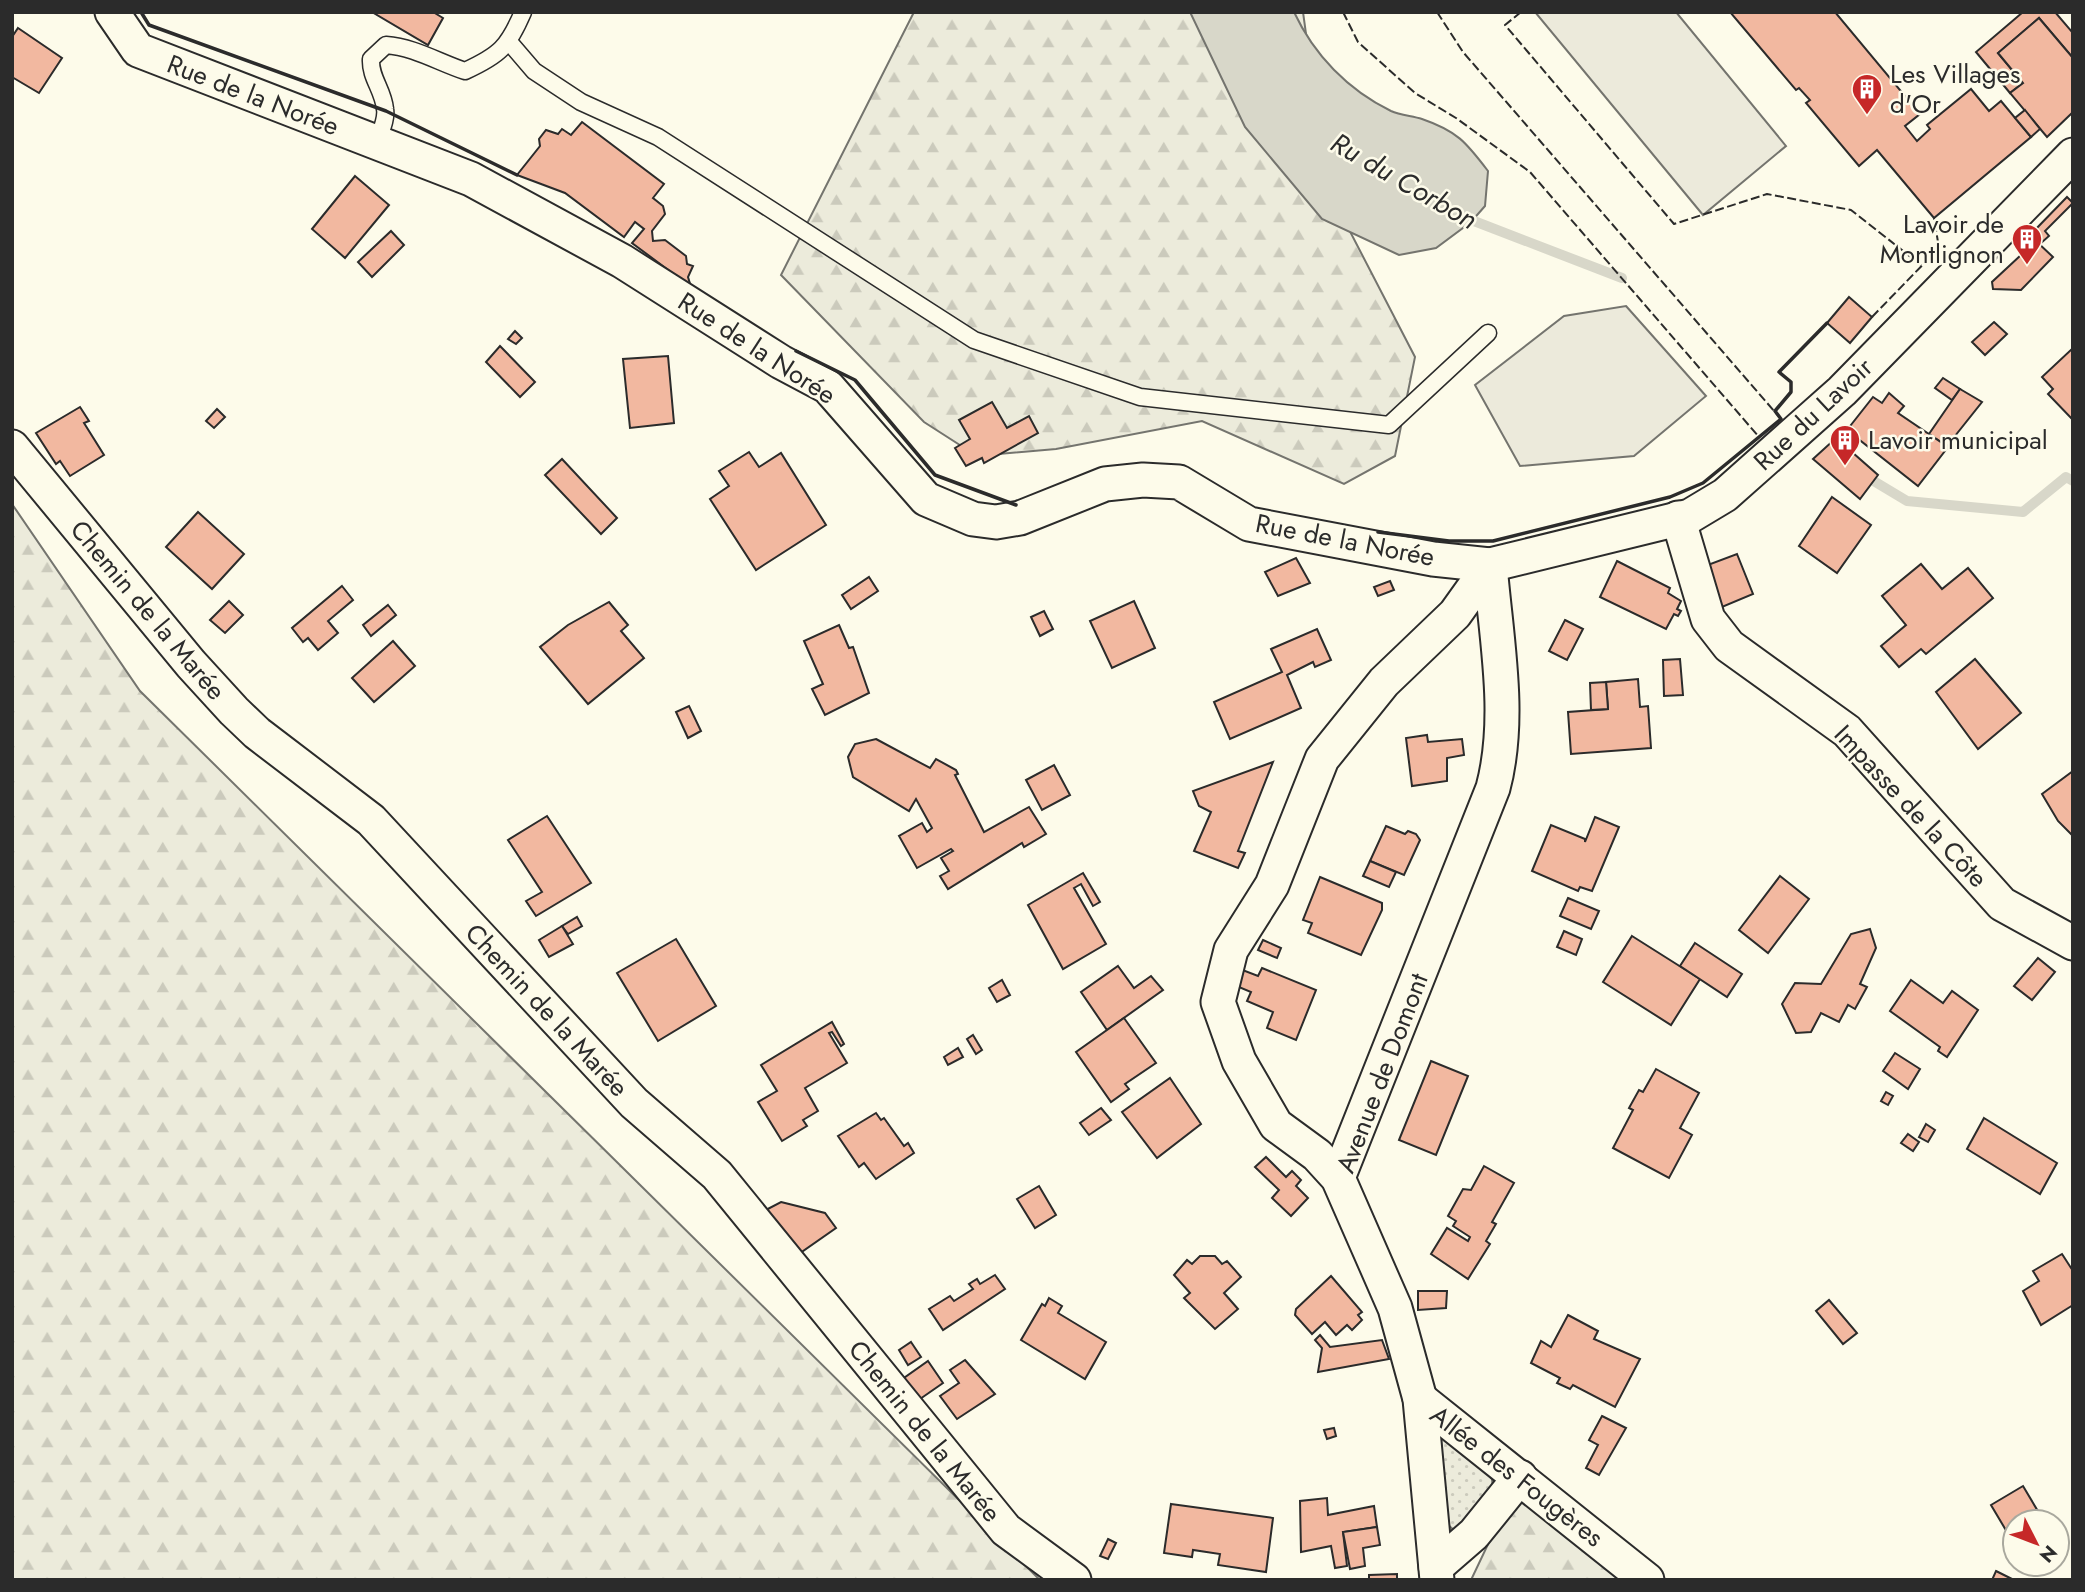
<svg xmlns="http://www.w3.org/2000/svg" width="2085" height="1592" font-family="Jost,sans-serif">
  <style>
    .grass { fill: url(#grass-dots); stroke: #74746e; stroke-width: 2 }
    .forest { fill: url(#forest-firs); stroke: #74746e; stroke-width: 2 }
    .parking { fill: #eceadb; stroke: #74746e; stroke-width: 2 }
    .water { fill: #d8d7c9; stroke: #74746e; stroke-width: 2 }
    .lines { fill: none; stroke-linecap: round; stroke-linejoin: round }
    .stream { stroke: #d8d7c9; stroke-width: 10 }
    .building { fill: #f2b8a0; stroke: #2b2b2b; stroke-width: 2 }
    .lane-casing { stroke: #2b2b2b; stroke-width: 19 }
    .street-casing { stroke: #2b2b2b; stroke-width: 37 }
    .lane { stroke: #fdfbea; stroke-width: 16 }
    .street { stroke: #fdfbea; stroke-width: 33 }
    .fence { stroke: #2b2b2b; stroke-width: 2; stroke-dasharray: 9 3.5; stroke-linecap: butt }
    .wall { stroke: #2b2b2b; stroke-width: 3.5 }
    .labels { text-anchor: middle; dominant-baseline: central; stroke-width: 5; stroke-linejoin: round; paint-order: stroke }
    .poi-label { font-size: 26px; fill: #2b2b2b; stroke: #fdfbea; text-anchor: start }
    .street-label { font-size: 26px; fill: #2b2b2b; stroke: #fdfbea }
    .water-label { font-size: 28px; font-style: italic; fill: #2b2b2b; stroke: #fdfbea }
  </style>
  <defs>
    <pattern id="grass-dots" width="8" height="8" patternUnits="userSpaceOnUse" patternTransform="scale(1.75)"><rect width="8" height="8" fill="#ecebdb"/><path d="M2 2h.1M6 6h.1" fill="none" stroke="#cbcabc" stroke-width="1.8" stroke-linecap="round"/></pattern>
    <pattern id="forest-firs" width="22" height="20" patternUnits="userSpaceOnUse" patternTransform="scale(1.75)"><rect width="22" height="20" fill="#ecebdb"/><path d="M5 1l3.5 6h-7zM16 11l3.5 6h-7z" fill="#cbcabc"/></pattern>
  </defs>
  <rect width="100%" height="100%" fill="#fdfbea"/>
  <path class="grass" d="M1450 1435 1492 1479 1493 1491 1456 1532 1447 1524 1441 1439Z"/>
  <g class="forest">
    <path d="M914 12H1303L1327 187 1415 357 1395 456 1344 484 1202 421 1056 449 977 456 924 422 781 275Z"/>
    <path d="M12 504 140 691 1040 1580H12Z"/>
    <path d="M1520 1477 1642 1580H1471Z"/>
  </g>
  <g class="parking">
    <path d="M1535 12H1676L1786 146 1703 215Z"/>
    <path d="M1626 306 1706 396 1634 456 1520 466 1475 385 1564 316Z"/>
  </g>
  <path class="water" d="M1190 12H1294C1314 55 1348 90 1391 111 1400 115 1412 116 1422 119 1457 131 1466 142 1488 171L1485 206 1471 222 1436 248 1399 255 1322 219 1245 127Z"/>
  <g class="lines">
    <g class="stream">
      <path d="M1461 216 1622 278"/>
      <path d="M1872 480 1907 501 2023 512 2066 477 2073 481"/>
    </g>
  </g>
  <g class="building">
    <path d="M372 12H433L443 18 428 45Z"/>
    <path d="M1730 12H1835L1920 114 1905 126 1917 141 1930 129 1927 125 1971 89 1989 111 2001 101 2031 137 1934 218 1877 150 1859 166 1806 103 1810 100 1799 88 1796 90Z"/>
    <path d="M2023 12H2055L2073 33V58L2039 18 1998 53 2023 83 2010 93 1976 52Z"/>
    <path d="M2039 18 2073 58V112L2047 137 2010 93 2023 83 1998 53Z"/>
    <path d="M18 28 62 58 39 93 12 77V37Z"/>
    <path d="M2025 110 2040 129 2031 137 2015 118Z"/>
    <path d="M582 122 664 184 653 198 663 206 665 214 652 231 653 241 665 240 686 256 687 264 693 266 688 277 691 287 632 243 644 229 635 222 624 237 565 193 517 175 540 146 539 139 546 130 558 134 562 129 571 135Z"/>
    <path d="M355 176 389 205 345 258 312 229Z"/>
    <path d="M2067 197 2073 203 2045 231 2049 236 2040 244 2030 235Z"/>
    <path d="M391 231 404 245 372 277 358 262Z"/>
    <path d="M2036 241 2053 257 2021 290 1993 289 1992 282Z"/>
    <path d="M1849 297 1872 317 1850 343 1827 323Z"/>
    <path d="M1994 322 2007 334 1985 355 1972 342Z"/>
    <path d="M515 331 522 338 516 344 508 339Z"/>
    <path d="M500 346 535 382 520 397 486 362Z"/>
    <path d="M2073 348V420L2048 394 2053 389 2042 377Z"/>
    <path d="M668 356 674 423 630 428 623 359Z"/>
    <path d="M1943 378 1960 389 1952 400 1935 388Z"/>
    <path d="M1960 389 1982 402 1947 446 1929 434Z"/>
    <path d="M1889 393 1904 406 1898 413 1948 447 1918 486 1847 430 1873 397 1882 403Z"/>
    <path d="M992 402 1007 428 1029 416 1038 433 984 463 982 458 966 466 955 448 970 439 959 420Z"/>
    <path d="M80 407 89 421 84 423 104 455 70 476 60 461 56 464 36 433Z"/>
    <path d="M217 409 225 417 214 428 206 421Z"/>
    <path d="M1836 438 1878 475 1860 499 1813 459Z"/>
    <path d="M749 452 759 467 781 453 826 525 756 570 710 499 729 486 719 471Z"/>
    <path d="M562 459 617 518 601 534 545 475Z"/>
    <path d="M1832 497 1871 525 1837 573 1799 546Z"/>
    <path d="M198 512 244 554 212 589 166 547Z"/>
    <path d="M1737 554 1753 594 1722 607 1705 566Z"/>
    <path d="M1296 558 1310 583 1278 596 1265 572Z"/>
    <path d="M1617 561 1670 588 1668 593 1681 601 1677 609 1681 611 1678 616 1674 614 1666 629 1600 597Z"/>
    <path d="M1921 564 1942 589 1968 568 1993 598 1926 654 1921 649 1899 667 1881 646 1906 625 1882 596Z"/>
    <path d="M869 577 878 591 851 609 842 595Z"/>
    <path d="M1390 581 1394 590 1378 596 1374 587Z"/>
    <path d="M342 586 353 600 328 621 338 633 318 650 308 638 303 642 292 628Z"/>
    <path d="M229 601 243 615 225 633 210 620Z"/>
    <path d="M1134 601 1155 648 1112 668 1090 621Z"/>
    <path d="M609 602 628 625 621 631 644 658 588 704 540 647 568 625Z"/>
    <path d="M388 605 396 615 371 636 363 625Z"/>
    <path d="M1044 611 1053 629 1040 636 1031 617Z"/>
    <path d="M1565 620 1583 629 1567 660 1549 651Z"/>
    <path d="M839 625 849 648 853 647 869 693 825 715 812 689 823 684 804 641Z"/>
    <path d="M1317 629 1331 660 1315 667 1313 662 1287 675 1301 708 1230 739 1214 702 1282 672 1271 649Z"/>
    <path d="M393 641 415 666 374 702 352 678Z"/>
    <path d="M1680 659 1683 695 1664 696 1663 660Z"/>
    <path d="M1975 659 2021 713 1978 749 1936 692Z"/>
    <path d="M1638 679 1640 707 1648 706 1651 748 1571 754 1568 712 1608 709 1606 682Z"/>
    <path d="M1606 682 1608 709 1591 710 1590 683Z"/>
    <path d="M689 706 701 731 688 738 676 712Z"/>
    <path d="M1427 735 1428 742 1462 739 1464 755 1447 758V781L1412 786 1406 738Z"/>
    <path d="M876 739 930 768 936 759 956 770 958 774 955 775 984 832 1029 807 1046 834 1024 847 1022 843 948 889 940 876 949 871 941 858 953 851 951 849 917 868 899 836 922 823 927 832 932 828 916 799 909 811 853 777 848 757 855 744Z"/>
    <path d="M1273 762 1238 851 1245 853 1238 868 1194 851 1211 812 1199 806 1193 791Z"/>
    <path d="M1054 765 1070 795 1042 810 1026 780Z"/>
    <path d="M2073 771V836L2058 821 2042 794Z"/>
    <path d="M547 816 591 883 536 916 526 901 542 892 508 840Z"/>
    <path d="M1595 817 1619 827 1592 891 1580 887 1578 891 1532 871 1551 825 1585 839V842Z"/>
    <path d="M1386 826 1405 834 1408 831 1416 834 1420 840 1404 875 1370 861Z"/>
    <path d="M1370 861 1396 872 1389 887 1363 876Z"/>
    <path d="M1083 873 1100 902 1093 906 1081 884 1074 888 1106 944 1063 969 1028 905Z"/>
    <path d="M1780 876 1809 899 1768 953 1739 930Z"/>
    <path d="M1320 877 1382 903V910L1361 955 1308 933 1312 923 1303 920Z"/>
    <path d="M1568 898 1599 911 1591 929 1560 916Z"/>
    <path d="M577 917 582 926 568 934 562 926Z"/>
    <path d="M562 926 573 944 549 957 539 940Z"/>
    <path d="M1870 929 1876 948 1860 984 1867 987 1855 1009 1848 1005 1839 1022 1821 1013 1811 1032 1796 1033 1782 1004 1795 983 1821 984 1851 934Z"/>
    <path d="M1564 931 1582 939 1576 955 1557 947Z"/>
    <path d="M1632 936 1700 979 1671 1025 1603 982Z"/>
    <path d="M676 939 716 1006 658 1041 617 973Z"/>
    <path d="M1263 940 1281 948 1277 958 1258 950Z"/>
    <path d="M1695 943 1742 974 1727 997 1680 966Z"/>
    <path d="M2038 958 2055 972 2032 1000 2014 986Z"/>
    <path d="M1118 966 1134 988 1151 976 1163 990 1107 1030 1081 992Z"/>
    <path d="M1262 968 1316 990 1296 1040 1267 1028 1273 1012 1247 1001 1251 992 1234 985 1240 969 1258 976Z"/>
    <path d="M1002 980 1010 995 997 1002 989 988Z"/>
    <path d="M1911 980 1943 1003 1952 991 1978 1010 1947 1057 1938 1051 1940 1047 1890 1011Z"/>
    <path d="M1124 1018 1156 1063 1125 1084 1129 1089 1111 1102 1076 1052Z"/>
    <path d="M832 1022 844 1044 841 1046 832 1032 829 1033 847 1063 805 1088 818 1111 803 1120 807 1126 782 1141 758 1102 777 1091 761 1065Z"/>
    <path d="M973 1035 982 1050 976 1054 967 1039Z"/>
    <path d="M958 1048 963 1057 948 1065 944 1057Z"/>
    <path d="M1895 1053 1920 1069 1908 1089 1883 1071Z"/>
    <path d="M1431 1061 1468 1076 1436 1155 1399 1140Z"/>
    <path d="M1656 1069 1699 1093 1680 1128 1692 1135 1669 1178 1613 1148 1633 1110 1629 1108 1639 1090 1643 1092Z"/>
    <path d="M1170 1078 1201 1124 1157 1158 1122 1112Z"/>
    <path d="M1886 1092 1893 1096 1888 1105 1881 1101Z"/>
    <path d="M1101 1108 1111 1120 1089 1135 1080 1123Z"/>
    <path d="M876 1113 881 1120 884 1118 904 1146 908 1143 914 1153 876 1179 864 1163 859 1167 838 1136Z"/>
    <path d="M1984 1118 2057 1163 2040 1194 1967 1149Z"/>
    <path d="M1926 1124 1935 1130 1928 1142 1919 1137Z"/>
    <path d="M1908 1134 1919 1142 1913 1151 1901 1143Z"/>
    <path d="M1266 1157 1286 1177 1292 1171 1301 1180 1296 1186 1308 1198 1291 1216 1272 1198 1279 1190 1255 1167Z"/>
    <path d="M1484 1166 1514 1183 1492 1222 1496 1224 1486 1241 1490 1244 1468 1279 1431 1254 1447 1228 1468 1241 1470 1237 1453 1226 1456 1221 1448 1216 1463 1189 1471 1190Z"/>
    <path d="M1039 1186 1056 1215 1035 1228 1017 1199Z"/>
    <path d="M781 1202 825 1213 836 1228 793 1258 762 1212Z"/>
    <path d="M2062 1254 2073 1271V1305L2041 1325 2023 1291 2039 1281 2033 1271Z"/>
    <path d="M1200 1256H1215L1222 1264 1227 1261 1241 1277 1224 1293 1238 1309 1215 1329 1184 1298 1190 1293 1174 1275 1187 1260 1192 1264Z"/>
    <path d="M995 1275 1005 1289 943 1330 929 1309 950 1296 954 1301 973 1289 969 1284 977 1279 980 1284Z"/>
    <path d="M1331 1276 1362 1312 1358 1315 1362 1320 1352 1330 1347 1325 1336 1335 1325 1322 1312 1334 1295 1315 1296 1309Z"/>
    <path d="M1418 1291H1447L1446 1308 1418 1310Z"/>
    <path d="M1049 1298 1062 1306 1058 1313 1106 1342 1085 1379 1021 1340 1042 1304 1045 1306Z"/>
    <path d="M1829 1300 1857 1333 1843 1344 1816 1311Z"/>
    <path d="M1568 1315 1598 1331 1594 1339 1640 1359 1615 1407 1573 1385 1570 1389 1557 1383 1560 1378 1531 1363 1541 1341 1551 1347Z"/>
    <path d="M1320 1335 1330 1347 1382 1340 1389 1359 1318 1372 1322 1348 1315 1340Z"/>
    <path d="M911 1342 921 1357 908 1365 899 1350Z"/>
    <path d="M965 1360 995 1394 957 1419 940 1396 959 1383 950 1370Z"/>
    <path d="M928 1361 943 1383 910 1406 894 1385Z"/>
    <path d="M1602 1416 1626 1428 1599 1475 1586 1468 1598 1445 1589 1440Z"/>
    <path d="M1334 1428 1336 1436 1327 1439 1324 1430Z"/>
    <path d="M2023 1486 2039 1513 2024 1522H2015V1527L2007 1532 1991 1505Z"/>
    <path d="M1327 1498 1328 1515 1374 1506 1377 1527 1343 1532 1347 1566 1335 1568 1331 1546 1301 1552 1300 1501Z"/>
    <path d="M1171 1504 1273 1518 1266 1572 1218 1565 1220 1554 1193 1550 1192 1557 1164 1553Z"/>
    <path d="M1377 1527 1380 1545 1363 1548 1365 1566 1350 1569 1343 1532Z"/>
    <path d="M1108 1539 1116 1543 1108 1559 1100 1556Z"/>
    <path d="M1996 1571 2014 1580H1992Z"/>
    <path d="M1397 1574V1580H1369V1575Z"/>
  </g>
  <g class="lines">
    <g class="lane-casing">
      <g id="lane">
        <path d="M510 43 534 71 581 102 658 137 974 340 1140 397 1389 425 1488 333"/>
        <path d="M377 143C380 133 387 119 385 109 383 89 370 78 371 59L386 45C414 47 438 62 465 71 500 55 508 47 523 12"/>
      </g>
    </g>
    <g class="street-casing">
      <g id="street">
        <path d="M112 12 138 50 471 179 622 261 781 362 828 387 926 499 973 519 996 522 1020 518 1105 484 1143 480 1179 482 1249 524 1433 559 1490 565 1690 516 1725 495 1842 391 2073 155"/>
        <path d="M12 447 191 664 234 711 257 733 371 820 634 1103 717 1175 1006 1530 1074 1580"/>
        <path d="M1678 518 1708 619 1729 646 1847 731 2002 904 2073 943"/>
        <path d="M1338 1178 1493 788C1512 717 1496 638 1490 565"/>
        <path d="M1420 1399 1647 1580"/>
        <path d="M1436 1567 1474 1534 1520 1477"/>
        <path d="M1437 1580 1420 1399 1395 1308 1338 1178 1317 1155 1276 1125 1239 1061 1218 1002 1231 950 1272 885 1322 759 1384 682 1455 614 1490 565"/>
      </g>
    </g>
    <use href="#lane" class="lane"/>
    <use href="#street" class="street"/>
    <g class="fence">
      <path d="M1343 12 1358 42 1415 93 1456 118 1530 172 1759 437"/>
      <path d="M1437 12 1463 52 1781 419"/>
      <path d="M1521 12 1505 25 1674 224 1767 194 1851 210 1921 265"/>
      <path d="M1872 317 1939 248 1934 218"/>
    </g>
    <g class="wall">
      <path d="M141 12 149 25 386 111 517 175"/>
      <path d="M796 351 855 380 935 475 1016 505"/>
      <path d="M1378 532 1449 541H1493L1670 497 1703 483 1781 419 1775 411 1791 392V382L1779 372 1827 323"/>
    </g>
  </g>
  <defs>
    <g id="building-pin" transform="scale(1.575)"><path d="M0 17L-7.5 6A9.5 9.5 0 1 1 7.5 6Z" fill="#c62828" stroke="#fdfbea"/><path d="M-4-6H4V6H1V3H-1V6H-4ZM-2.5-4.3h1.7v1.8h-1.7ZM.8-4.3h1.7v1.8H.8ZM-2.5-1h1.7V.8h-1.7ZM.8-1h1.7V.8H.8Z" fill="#fff"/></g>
  </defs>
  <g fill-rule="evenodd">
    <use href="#building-pin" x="1867" y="89"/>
    <use href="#building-pin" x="2027" y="239"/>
    <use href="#building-pin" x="1845" y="440"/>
  </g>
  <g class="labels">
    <g class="poi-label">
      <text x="1890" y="74">Les Villages<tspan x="1890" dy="30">d'Or</tspan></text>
      <text x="2004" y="224" text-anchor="end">Lavoir de<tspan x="2004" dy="30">Montlignon</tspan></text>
      <text x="1868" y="440">Lavoir municipal</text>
    </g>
    <g class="street-label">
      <text transform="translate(253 95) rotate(21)">Rue de la Norée</text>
      <text transform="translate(757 348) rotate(33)">Rue de la Norée</text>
      <text transform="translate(1813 414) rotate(-43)">Rue du Lavoir</text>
      <text transform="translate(1345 540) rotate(11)">Rue de la Norée</text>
      <text transform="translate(148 610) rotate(50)">Chemin de la Marée</text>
      <text transform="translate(1911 806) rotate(47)">Impasse de la Côte</text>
      <text transform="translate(547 1010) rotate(47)">Chemin de la Marée</text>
      <text transform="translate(1382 1073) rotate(-69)">Avenue de Domont</text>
      <text transform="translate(925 1431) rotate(51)">Chemin de la Marée</text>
      <text transform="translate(1517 1476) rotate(38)">Allée des Fougères</text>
    </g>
    <g class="water-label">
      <text transform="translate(1404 181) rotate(30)">Ru du Corbon</text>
    </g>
  </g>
  <rect width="2085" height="1592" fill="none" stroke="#2b2b2b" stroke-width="28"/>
  <g transform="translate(2036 1543) rotate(132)"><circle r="33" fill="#fdfbea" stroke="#a9a89e" stroke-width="2"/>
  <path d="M0-5L12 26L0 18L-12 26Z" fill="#c62828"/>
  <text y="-10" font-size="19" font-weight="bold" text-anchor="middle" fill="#2b2b2b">N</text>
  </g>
</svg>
